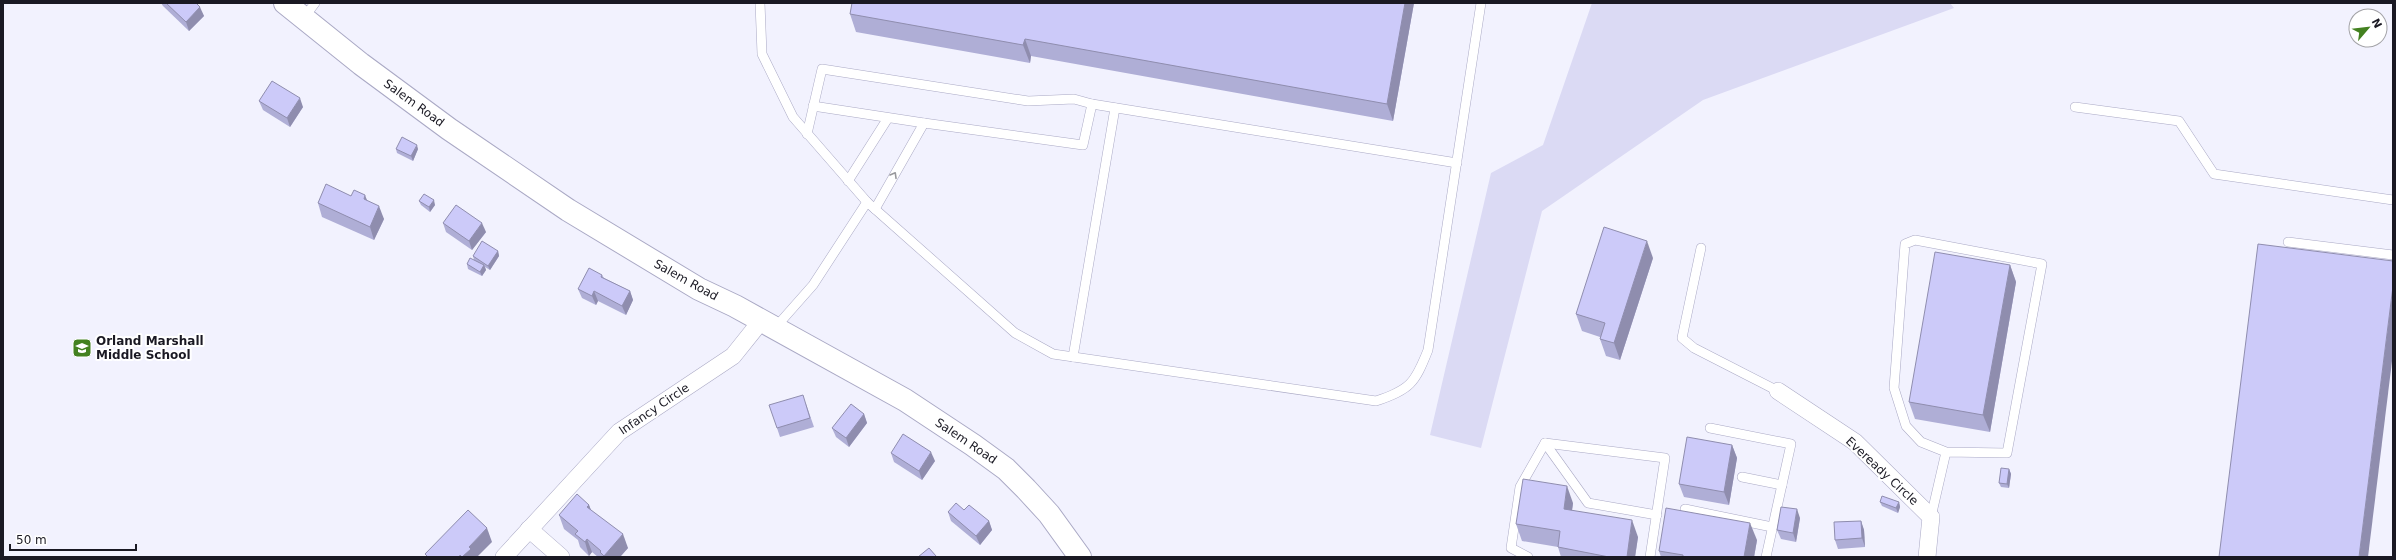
<svg xmlns="http://www.w3.org/2000/svg" width="2396" height="560" font-family="'DejaVu Sans',sans-serif">
  <style>
    .green { fill: #dbdaf4 }
    .lines { fill: none; stroke-linecap: round; stroke-linejoin: round }
    .lane-casing { stroke: #aaa9c5; stroke-width: 10 }
    .street-casing { stroke: #aaa9c5; stroke-width: 18 }
    .secondary-casing { stroke: #aaa9c5; stroke-width: 24 }
    .lane { stroke: #fff; stroke-width: 9 }
    .street { stroke: #fff; stroke-width: 17 }
    .secondary { stroke: #fff; stroke-width: 22 }
    .wall { fill: #afaed6 }
    .shaded-wall { fill: #8f8dae }
    .building { fill: #cccaf9; stroke: #8f8dae }
    .oneway { stroke: #98989c }
    .labels { text-anchor: middle; dominant-baseline: central; stroke-width: 4; stroke-linejoin: round; paint-order: stroke }
    .street-label { font-size: 12px; fill: #1a1923; stroke: #fff }
    .poi-label { font-size: 12px; font-weight: bold; fill: #1a1923; stroke: #fff; text-anchor: start }
  </style>
  <rect width="100%" height="100%" fill="#f2f2fe"/>
  <path class="green" d="M1592 3H1950L1954 8 1703 100 1542 211 1481 448 1430 435 1491 173 1543 145Z"/>
  <g class="lines">
    <g class="lane-casing">
      <g id="lane">
        <path d="M760 3 762 54 793 117 867 202"/>
        <path d="M303 19 315 3"/>
        <path d="M813 106 924 123 1083 145 1092 104 1457 163"/>
        <path d="M2075 107 2179 121 2214 174 2393 200"/>
        <path d="M807 134 822 69 1028 101 1074 99 1092 104"/>
        <path d="M848 181 888 118"/>
        <path d="M875 209 924 123"/>
        <path d="M2288 242 2393 255"/>
        <path d="M1701 248 1682 338 1694 348 1778 391"/>
        <path d="M775 328 813 285 867 202 1015 333 1053 354 1376 401C1410 390 1415 383 1428 350L1481 3"/>
        <path d="M1073 357 1115 108"/>
        <path d="M1710 428 1791 444 1766 557"/>
        <path d="M1545 443 1588 503 1657 515"/>
        <path d="M1742 477 1782 485"/>
        <path d="M1685 509 1772 527"/>
        <path d="M1931 517 1946 452 2007 453 2042 264 1915 240 1905 244 1894 388 1906 426 1921 442 1946 452"/>
        <path d="M1528 557 1511 548 1520 487 1545 443 1665 458 1650 557"/>
      </g>
    </g>
    <g class="street-casing">
      <g id="street">
        <path d="M1778 391 1855 442 1931 517 1927 557"/>
        <path d="M529 529 561 557"/>
        <path d="M504 557 619 432 733 356 761 321"/>
      </g>
    </g>
    <g class="secondary-casing">
      <path id="secondary" d="M285 3 361 64 449 129 568 210 699 289 735 306 905 400 973 445 1006 469 1026 489 1049 514 1080 557"/>
    </g>
    <use href="#lane" class="lane"/>
    <use href="#street" class="street"/>
    <use href="#secondary" class="secondary"/>
  </g>
  <g class="wall">
    <path d="M161 3H196L204 16 189 31 163 6Z"/>
    <path d="M1414 3 1393 121 1031 56 1030 63 856 32 850 14Z"/>
    <path d="M259 101 303 107 290 127 263 110Z"/>
    <path d="M396 149H418L413 161 397 153Z"/>
    <path d="M351 196 367 201 384 219 374 240 322 217 318 203Z"/>
    <path d="M419 201 435 205 430 212 421 205Z"/>
    <path d="M443 223 486 232 472 250 446 232Z"/>
    <path d="M498 251 499 256 490 270 485 267 486 270 482 276 468 269 467 264 474 260 473 256Z"/>
    <path d="M1653 258 1620 360 1606 356 1600 339V337L1582 331 1576 314Z"/>
    <path d="M2010 265 2016 282 1990 432 1915 419 1909 402Z"/>
    <path d="M602 275 604 278 630 291 633 300 626 315 598 301 596 305 582 298 578 289Z"/>
    <path d="M806 404 814 427 780 437 777 428Z"/>
    <path d="M864 414 867 423 849 447 836 437 832 428Z"/>
    <path d="M1732 445 1737 458 1729 505 1684 497 1679 484Z"/>
    <path d="M891 453 935 461 922 480 894 462Z"/>
    <path d="M2009 469 2011 474 2009 488 2001 487 1999 483Z"/>
    <path d="M1880 502H1899L1900 507 1898 513 1882 506Z"/>
    <path d="M1573 503 1572 510 1638 537 1635 557H1561L1558 547 1522 541 1516 524Z"/>
    <path d="M589 505 591 510 628 548 620 557H598L592 552 589 556 580 547 578 540 564 529 559 515Z"/>
    <path d="M948 512 989 521 992 530 980 545 951 521Z"/>
    <path d="M1800 518 1796 542 1781 539 1777 530Z"/>
    <path d="M1861 521 1864 530 1865 547 1838 549 1835 540Z"/>
    <path d="M1757 540 1754 557H1661L1659 551Z"/>
  </g>
  <g class="shaded-wall">
    <path d="M1405 3H1414L1393 121 1387 104Z"/>
    <path d="M200 7 204 16 189 31 186 22Z"/>
    <path d="M1025 39 1031 56 1030 63 1023 45Z"/>
    <path d="M300 98 303 107 290 127 287 118Z"/>
    <path d="M417 145 418 149 413 161 411 156Z"/>
    <path d="M365 195 370 208 364 199Z"/>
    <path d="M434 200 435 205 430 212 429 207Z"/>
    <path d="M379 206 384 219 374 240 370 227Z"/>
    <path d="M482 223 486 232 472 250 469 241Z"/>
    <path d="M1647 241 1653 258 1620 360 1614 343Z"/>
    <path d="M498 251 499 256 490 270 488 266Z"/>
    <path d="M484 265 486 270 482 276 480 272Z"/>
    <path d="M2010 265 2016 282 1990 432 1983 415Z"/>
    <path d="M2393 286V353L2368 557H2359Z"/>
    <path d="M594 291 598 301 596 305 592 296Z"/>
    <path d="M630 291 633 300 626 315 622 306Z"/>
    <path d="M864 414 867 423 849 447 846 438Z"/>
    <path d="M1732 445 1737 458 1729 505 1724 492Z"/>
    <path d="M931 452 935 461 922 480 919 471Z"/>
    <path d="M2009 469 2011 474 2009 488 2007 484Z"/>
    <path d="M1567 486 1573 503 1570 526 1564 509Z"/>
    <path d="M1899 502 1900 507 1898 513 1896 508Z"/>
    <path d="M589 505 594 518 587 507Z"/>
    <path d="M1797 509 1800 518 1796 542 1793 533Z"/>
    <path d="M1632 520 1638 537 1635 557H1627Z"/>
    <path d="M989 521 992 530 980 545 976 536Z"/>
    <path d="M1861 521 1864 530 1865 547 1862 538Z"/>
    <path d="M1750 523 1757 540 1754 557H1744Z"/>
    <path d="M487 528 492 542 477 557H462L469 547Z"/>
    <path d="M623 534 628 548 620 557H604V556Z"/>
    <path d="M587 539 592 552 589 556 585 542Z"/>
  </g>
  <g class="building">
    <path d="M166 3H196L200 7 186 22Z"/>
    <path d="M852 3H1405L1387 104 1025 39 1023 45 850 14Z"/>
    <path d="M272 81 300 98 287 118 259 101Z"/>
    <path d="M402 137 417 145 411 156 396 149Z"/>
    <path d="M326 184 351 196 354 190 365 195 364 199 379 206 370 227 318 203Z"/>
    <path d="M424 194 434 200 429 207 419 201Z"/>
    <path d="M456 205 482 223 469 241 443 223Z"/>
    <path d="M1604 227 1647 241 1614 343 1600 339 1605 323 1576 314Z"/>
    <path d="M482 241 498 251 488 266 473 256Z"/>
    <path d="M2258 244 2393 261V286L2359 557H2219Z"/>
    <path d="M1935 252 2010 265 1983 415 1909 402Z"/>
    <path d="M470 258 484 265 480 272 467 264Z"/>
    <path d="M589 268 602 275 601 277 630 291 622 306 594 291 592 296 578 289Z"/>
    <path d="M803 395 810 418 777 428 769 405Z"/>
    <path d="M851 404 864 414 846 438 832 428Z"/>
    <path d="M903 434 931 452 919 471 891 453Z"/>
    <path d="M1687 437 1732 445 1724 492 1679 484Z"/>
    <path d="M2001 468 2009 469 2007 484 1999 483Z"/>
    <path d="M1523 479 1567 486 1564 509 1632 520 1627 557H1609L1558 547 1560 531 1516 524Z"/>
    <path d="M577 494 589 505 587 507 623 534 604 556 600 552 601 551 587 539 585 542 575 534 578 531 559 515Z"/>
    <path d="M1882 496 1899 502 1896 508 1880 502Z"/>
    <path d="M956 503 964 510 969 505 989 521 976 536 948 512Z"/>
    <path d="M1781 507 1797 509 1793 533 1777 530Z"/>
    <path d="M1666 508 1750 523 1744 557H1683V555L1659 551Z"/>
    <path d="M468 510 487 528 469 547 471 549 462 557 460 555 459 557H428L425 554Z"/>
    <path d="M1861 521 1862 538 1835 540 1834 522Z"/>
    <path d="M929 548 936 556 935 557H918Z"/>
  </g>
  <defs><path id="oneway-chevron" d="M-2-3.5L2.5 0L-2 3.5" fill="none" stroke-width="1.6" stroke-linecap="round" stroke-linejoin="round"/></defs>
  <use class="oneway" href="#oneway-chevron" transform="translate(894 175) rotate(-60)"/>
  <defs>
    <g id="school-square" transform="scale(1)"><rect x="-9" y="-9" width="18" height="18" rx="4" fill="#438120" stroke="#fff"/><path d="M0-5L7-2L0 1L-7-2ZM-4 1L0 2.5L4 1V4Q0 6-4 4Z" fill="#fff"/></g>
  </defs>
  <g fill-rule="evenodd">
    <use href="#school-square" x="82" y="348"/>
  </g>
  <g class="labels">
    <g class="street-label">
      <text transform="translate(414 103) rotate(36)">Salem Road</text>
      <text transform="translate(686 280) rotate(29)">Salem Road</text>
      <text transform="translate(654 409) rotate(-34)">Infancy Circle</text>
      <text transform="translate(966 441) rotate(34)">Salem Road</text>
      <text transform="translate(1882 471) rotate(43)">Eveready Circle</text>
    </g>
    <g class="poi-label">
      <text x="96" y="341">Orland Marshall<tspan x="96" dy="14">Middle School</tspan></text>
    </g>
  </g>
  <rect width="2396" height="560" fill="none" stroke="#1a1923" stroke-width="8"/>
  <g transform="translate(2368 28) rotate(62)"><circle r="19" fill="#ffffff" stroke="#a3a3a7"/>
  <path d="M0-3L7 15L0 10L-7 15Z" fill="#438120"/>
  <text y="-6" font-size="11" font-weight="bold" text-anchor="middle" fill="#1a1923">N</text>
  </g>
  <path d="M10 544v6h126v-6" fill="none" stroke="#1a1923" stroke-width="2"/>
  <text x="16" y="544" font-size="12" fill="#1a1923" stroke="#ffffff" stroke-width="3" paint-order="stroke">50 m</text>
</svg>
